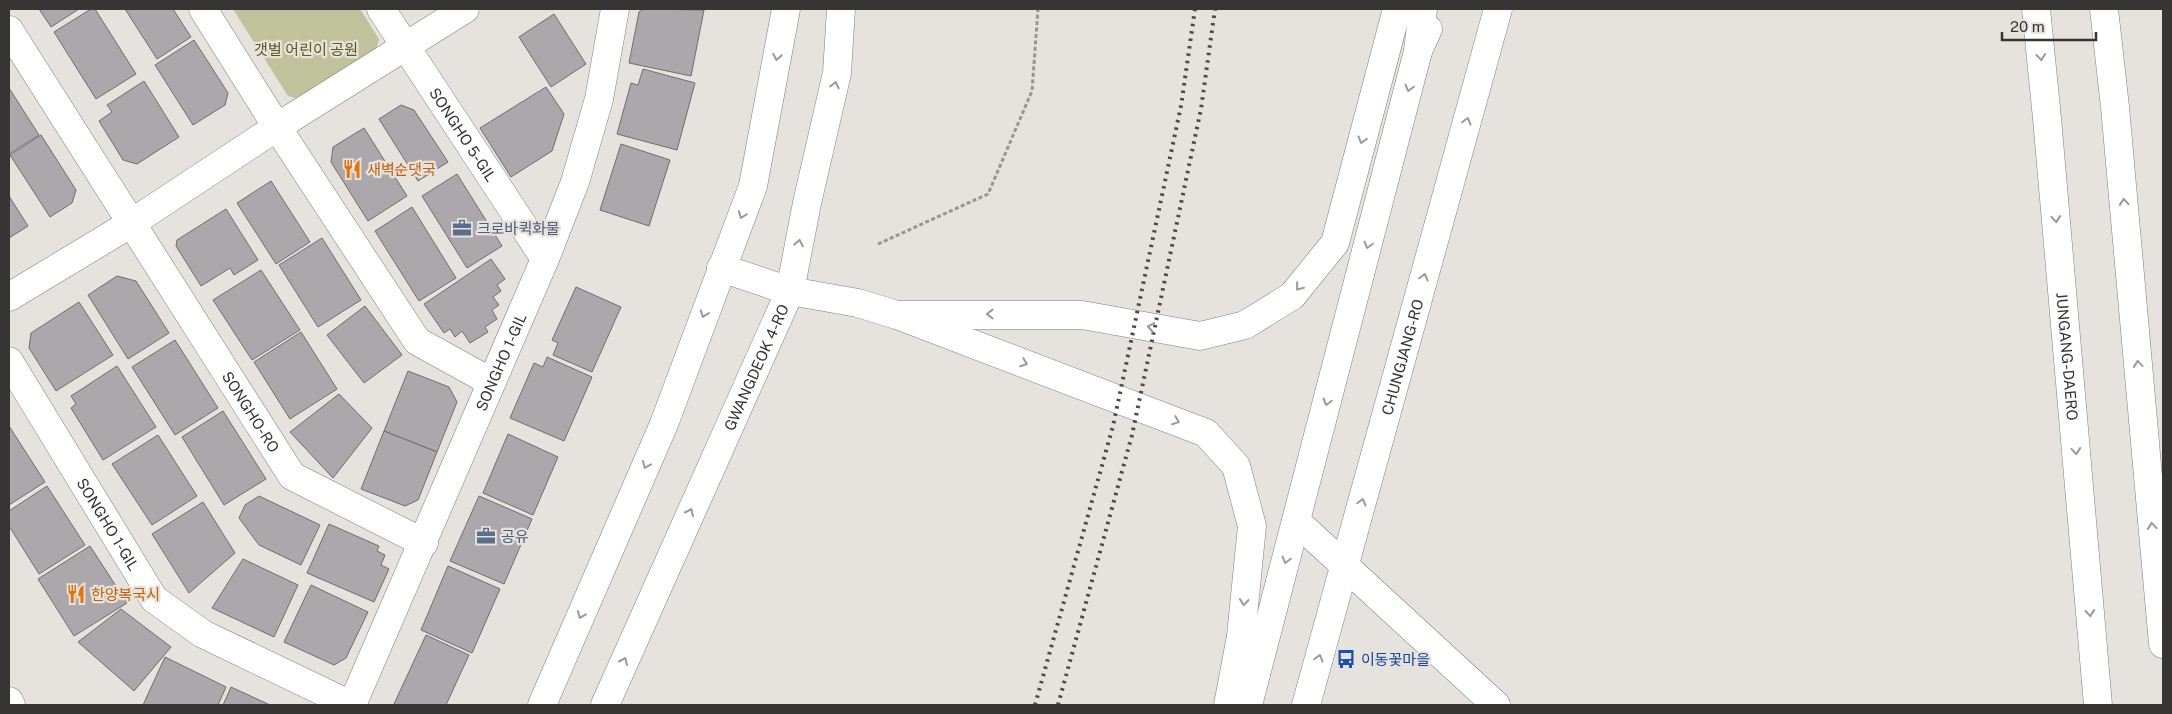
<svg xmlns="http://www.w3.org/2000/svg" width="2172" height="714" font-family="'Public Sans','Noto Sans KR',sans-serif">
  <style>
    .green { fill: #c0c29c }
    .building { fill: #aca7aa; stroke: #706c6f }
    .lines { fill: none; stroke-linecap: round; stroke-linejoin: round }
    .street-casing { stroke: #837f7b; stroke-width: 29 }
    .secondary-casing { stroke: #837f7b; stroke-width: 29 }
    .primary-casing { stroke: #837f7b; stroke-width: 29 }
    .path { stroke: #989592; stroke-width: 3; stroke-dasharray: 4 2.5; stroke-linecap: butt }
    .street { stroke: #fff; stroke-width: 28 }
    .secondary { stroke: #fff; stroke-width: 28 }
    .primary { stroke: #fff; stroke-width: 28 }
    .rail { stroke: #4d4b49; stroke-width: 4; stroke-dasharray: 2.5 5; stroke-linecap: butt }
    .oneway { stroke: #9b9a99 }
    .labels { text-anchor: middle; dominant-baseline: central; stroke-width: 4.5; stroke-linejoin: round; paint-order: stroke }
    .park-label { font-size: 15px; fill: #5a5b17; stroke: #e6e2de }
    .street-label { font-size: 15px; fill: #373533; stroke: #e6e2de }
    .food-label { font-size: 15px; fill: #c56008; stroke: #e6e2de; text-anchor: start }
    .service-label { font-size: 15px; fill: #4e5e75; stroke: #e6e2de; text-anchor: start }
    .transit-label { font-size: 15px; fill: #164399; stroke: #e6e2de; text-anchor: start }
  </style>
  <rect width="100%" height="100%" fill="#e6e2de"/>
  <path class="green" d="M233 9H360L379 39 375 54 303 100 288 96Z"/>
  <g class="building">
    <path d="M39 9H79L51 27Z"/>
    <path d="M91 9H95L136 74 96 99 54 32Z"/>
    <path d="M125 9H173L191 37 157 59Z"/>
    <path d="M643 9 704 10 691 76 629 63 639 12Z"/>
    <path d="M554 14 586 64 551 87 519 37Z"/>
    <path d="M194 40 228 93 225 105 193 125 155 65Z"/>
    <path d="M643 69 695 83 677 150 617 134 631 83 638 85Z"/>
    <path d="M144 81 179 137 137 164 123 160 99 121 112 112 107 105Z"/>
    <path d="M546 87 564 114 552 151 511 177 480 128Z"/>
    <path d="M9 88 39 135 9 154Z"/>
    <path d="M401 105 414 110 448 162 418 181 379 119Z"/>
    <path d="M364 128 407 196 368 221 331 162 333 147Z"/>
    <path d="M41 135 76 190 72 203 50 217 10 155Z"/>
    <path d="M621 144 670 160 649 226 600 210Z"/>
    <path d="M457 174 502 246 467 268 422 196Z"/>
    <path d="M271 181 310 242 276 264 237 203Z"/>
    <path d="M9 196 28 226 9 238Z"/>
    <path d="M412 207 456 278 419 301 375 231Z"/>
    <path d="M226 209 258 260 234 275 230 268 201 286 176 246 177 240Z"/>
    <path d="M322 238 361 300 318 327 279 265Z"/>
    <path d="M491 259 505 279 497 285 501 291 493 297 499 305 492 310 497 319 485 327 488 332 470 343 462 331 455 337 450 329 444 333 424 304Z"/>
    <path d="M261 270 300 330 252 360 213 300Z"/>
    <path d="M117 276 136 281 169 333 128 359 88 295Z"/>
    <path d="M576 287 621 307 592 372 553 355 558 343 552 340Z"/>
    <path d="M79 302 113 355 56 391 29 348 31 333Z"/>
    <path d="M365 306 402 355 364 383 327 335Z"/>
    <path d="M301 332 337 389 290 419 254 362Z"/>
    <path d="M175 340 218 408 175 435 132 367Z"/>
    <path d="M547 357 592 377 564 441 510 418 534 363 543 367Z"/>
    <path d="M117 366 156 427 103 460 71 408 76 404 71 396Z"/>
    <path d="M408 371 449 387 457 402 437 452 384 431Z"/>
    <path d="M339 394 372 428 333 478 290 432Z"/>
    <path d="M223 411 266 479 224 505 182 437Z"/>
    <path d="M9 426 45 482 9 505Z"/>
    <path d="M384 431 437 452 418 500 405 506 361 489Z"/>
    <path d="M508 434 558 457 533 515 483 493Z"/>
    <path d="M158 435 197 496 152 525 112 464Z"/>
    <path d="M47 486 85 545 39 574 9 526V511Z"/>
    <path d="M259 496 320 525 301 565 259 545 239 518 245 505Z"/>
    <path d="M479 496 532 519 504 584 450 561Z"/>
    <path d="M203 502 235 553 189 593 152 534Z"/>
    <path d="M329 524 379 546 377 551 385 555 381 565 389 569 374 602 307 573Z"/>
    <path d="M90 546 127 603 74 636 38 579Z"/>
    <path d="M243 559 298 585 274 637 212 608Z"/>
    <path d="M448 566 500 589 472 653 421 630Z"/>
    <path d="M311 585 368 612 346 658 334 665 284 642Z"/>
    <path d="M121 609 171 647 134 691 78 642Z"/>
    <path d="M426 635 469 655 446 705H398L394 704Z"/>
    <path d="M165 657 226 687 218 705H143Z"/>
    <path d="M231 687 270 705H223Z"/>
  </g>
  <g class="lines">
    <g class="street-casing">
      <g id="street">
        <path d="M203 9 277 127 417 341 491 382"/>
        <path id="s1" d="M381 9 545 259"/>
        <path id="s2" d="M9 30 292 476 424 543"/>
        <path id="s3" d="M9 361 154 599 203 634 351 705"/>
        <path d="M1296 521 1496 705"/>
        <path id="s4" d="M352 705 545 259 575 182 599 99 615 9"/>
      </g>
    </g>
    <g class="secondary-casing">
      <g id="secondary">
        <path d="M721 268 790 291 858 303 897 315 1206 433 1236 466 1252 526 1241 636 1228 705"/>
        <path d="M9 297 130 224 277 127 465 9"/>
        <path d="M9 701 11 705"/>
        <path d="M542 705 664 424 753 186 786 9"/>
        <path id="s5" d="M605 705 790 291 807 203 837 73 841 9"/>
        <path d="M1248 705 1418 51 1428 29"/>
        <path id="s6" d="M1306 705 1498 9"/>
      </g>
    </g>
    <g class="primary-casing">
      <g id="primary">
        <path id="s7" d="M2036 9 2047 118 2098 705"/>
        <path d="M2104 9 2115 107 2163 644"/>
        <path d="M1418 51 1423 9"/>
        <path d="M897 315H1082L1200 336 1245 325 1292 296 1335 243 1397 9"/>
      </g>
    </g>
    <path class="path" d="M878 244 988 194 1032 91 1038 9"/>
    <use href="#street" class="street"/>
    <use href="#secondary" class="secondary"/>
    <use href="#primary" class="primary"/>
    <g class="rail">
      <path d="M1035 705 1113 426 1181 106 1195 9"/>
      <path d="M1058 705 1132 435 1201 109 1215 9"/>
    </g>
  </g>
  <defs><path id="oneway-chevron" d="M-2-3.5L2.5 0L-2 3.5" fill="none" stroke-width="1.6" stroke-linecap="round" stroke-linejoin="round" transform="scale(1.25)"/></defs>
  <g class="oneway">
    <use href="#oneway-chevron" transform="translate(777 57) rotate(100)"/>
    <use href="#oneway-chevron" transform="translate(2041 57) rotate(84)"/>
    <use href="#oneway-chevron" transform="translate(835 85) rotate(-77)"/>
    <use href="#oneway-chevron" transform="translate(1409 88) rotate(105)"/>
    <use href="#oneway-chevron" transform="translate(1467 121) rotate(-75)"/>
    <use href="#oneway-chevron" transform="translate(1362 140) rotate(105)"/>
    <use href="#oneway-chevron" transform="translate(2124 202) rotate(-95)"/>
    <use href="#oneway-chevron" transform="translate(742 215) rotate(111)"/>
    <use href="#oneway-chevron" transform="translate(2056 219) rotate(85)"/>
    <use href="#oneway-chevron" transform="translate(799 243) rotate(-79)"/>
    <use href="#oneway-chevron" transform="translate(1368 245) rotate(105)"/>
    <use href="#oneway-chevron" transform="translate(1424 277) rotate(-75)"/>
    <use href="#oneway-chevron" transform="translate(1299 287) rotate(129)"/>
    <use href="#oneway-chevron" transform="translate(704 314) rotate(110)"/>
    <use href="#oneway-chevron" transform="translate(990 314) rotate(180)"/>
    <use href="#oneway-chevron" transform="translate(1151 327) rotate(-170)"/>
    <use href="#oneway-chevron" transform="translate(1024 363) rotate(21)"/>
    <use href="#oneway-chevron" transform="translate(2138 364) rotate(-95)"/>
    <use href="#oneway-chevron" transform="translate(1327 402) rotate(105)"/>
    <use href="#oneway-chevron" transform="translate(1176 421) rotate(21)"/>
    <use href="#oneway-chevron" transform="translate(2076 451) rotate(85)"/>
    <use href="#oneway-chevron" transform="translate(646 465) rotate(113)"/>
    <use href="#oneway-chevron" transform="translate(1362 502) rotate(-75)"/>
    <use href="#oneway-chevron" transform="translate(690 512) rotate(-66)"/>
    <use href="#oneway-chevron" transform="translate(2152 526) rotate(-95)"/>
    <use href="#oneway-chevron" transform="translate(1286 560) rotate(105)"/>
    <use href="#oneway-chevron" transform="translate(1244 602) rotate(96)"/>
    <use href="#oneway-chevron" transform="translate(2090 613) rotate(85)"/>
    <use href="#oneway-chevron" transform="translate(581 615) rotate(113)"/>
    <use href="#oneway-chevron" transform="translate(1319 658) rotate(-75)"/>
    <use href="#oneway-chevron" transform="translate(624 661) rotate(-66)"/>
  </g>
  <defs>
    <g id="restaurant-bare" transform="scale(1.5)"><path d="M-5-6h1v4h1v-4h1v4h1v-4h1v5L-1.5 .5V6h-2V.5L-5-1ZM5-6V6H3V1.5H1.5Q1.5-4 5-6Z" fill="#e8710a" stroke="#e6e2de" stroke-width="2.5" paint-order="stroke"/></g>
    <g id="office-bare" transform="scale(1.5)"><path d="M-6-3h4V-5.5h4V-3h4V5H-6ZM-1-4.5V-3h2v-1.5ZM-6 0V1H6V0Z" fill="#5c6f8a" stroke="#e6e2de" stroke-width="2.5" paint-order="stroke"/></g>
    <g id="bus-bare" transform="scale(1.5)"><path d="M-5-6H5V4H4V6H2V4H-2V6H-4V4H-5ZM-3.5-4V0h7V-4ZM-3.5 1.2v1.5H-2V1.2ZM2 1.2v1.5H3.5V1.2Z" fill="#1a4fb4" stroke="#e6e2de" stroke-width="2.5" paint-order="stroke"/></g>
  </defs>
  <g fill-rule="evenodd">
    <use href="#restaurant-bare" x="352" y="169"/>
    <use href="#office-bare" x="462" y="228"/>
    <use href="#office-bare" x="486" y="536"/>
    <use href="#restaurant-bare" x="76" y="594"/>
    <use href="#bus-bare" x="1346" y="659"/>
  </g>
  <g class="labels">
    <g class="park-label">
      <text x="306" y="49">갯벌 어린이 공원</text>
    </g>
    <g class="street-label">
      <text stroke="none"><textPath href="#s1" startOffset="150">SONGHO 5-GIL</textPath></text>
      <text stroke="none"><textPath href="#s6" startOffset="361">CHUNGJANG-RO</textPath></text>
      <text stroke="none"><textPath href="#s7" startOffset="349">JUNGANG-DAERO</textPath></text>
      <text stroke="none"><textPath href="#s4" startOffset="374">SONGHO 1-GIL</textPath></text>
      <text stroke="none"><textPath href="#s5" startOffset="370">GWANGDEOK 4-RO</textPath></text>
      <text stroke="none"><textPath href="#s2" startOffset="452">SONGHO-RO</textPath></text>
      <text stroke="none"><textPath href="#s3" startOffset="191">SONGHO 1-GIL</textPath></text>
    </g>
    <g class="food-label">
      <text x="367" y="169">새벽순댓국</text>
      <text x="91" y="594">한양복국시</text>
    </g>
    <g class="service-label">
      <text x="477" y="228">크로바퀵화물</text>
      <text x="501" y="536">공유</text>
    </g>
    <g class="transit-label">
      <text x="1361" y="659">이동꽃마을</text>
    </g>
  </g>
  <rect width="2172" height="714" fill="none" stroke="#373533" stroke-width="20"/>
  <path d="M2002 32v8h94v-8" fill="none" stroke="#373533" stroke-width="2.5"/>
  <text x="2010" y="32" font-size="15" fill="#373533" stroke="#e6e2de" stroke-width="4" paint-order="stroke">20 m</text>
</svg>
